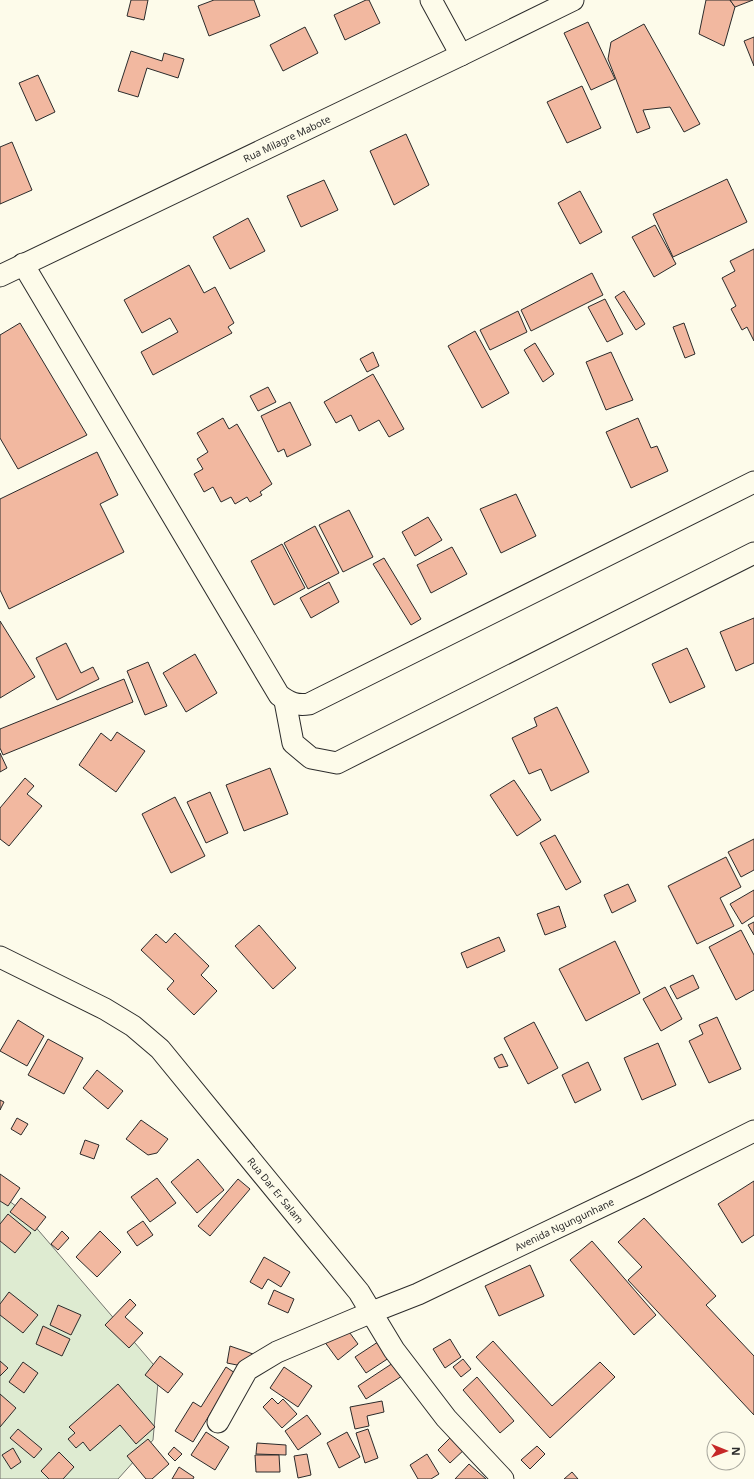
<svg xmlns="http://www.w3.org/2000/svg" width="754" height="1479" font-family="'Noto Sans',sans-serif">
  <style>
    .green { fill: #deebd1; stroke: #74746e }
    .building { fill: #f2b8a0; stroke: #2b2b2b }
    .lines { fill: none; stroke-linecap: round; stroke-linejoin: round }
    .minor-casing { stroke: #2b2b2b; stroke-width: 23 }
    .minor { stroke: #fdfbea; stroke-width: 21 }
    .labels { text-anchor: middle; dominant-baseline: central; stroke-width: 3; stroke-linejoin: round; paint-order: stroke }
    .street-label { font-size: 10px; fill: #2b2b2b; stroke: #fdfbea }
  </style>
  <rect width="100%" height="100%" fill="#fdfbea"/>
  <path class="green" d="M0 1194 21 1210 159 1371 153 1440 118 1479H0Z"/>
  <g class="building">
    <path d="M131 0H148L144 20 127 16Z"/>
    <path d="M214 0H254L260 16 209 36 198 6Z"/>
    <path d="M366 0H369L380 23 345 40 334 15Z"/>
    <path d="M706 0H730L735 7 724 46 699 34Z"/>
    <path d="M730 0H753L735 7Z"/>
    <path d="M588 22 615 79 591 90 564 33Z"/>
    <path d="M644 24 700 124 684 132 670 107 643 110 650 128 637 133 608 59 611 42Z"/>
    <path d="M305 27 318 53 283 71 270 45Z"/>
    <path d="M754 37V66L744 41Z"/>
    <path d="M131 51 162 61 164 53 184 59 178 78 147 68 138 97 118 91Z"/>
    <path d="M38 75 55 112 36 121 19 83Z"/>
    <path d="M582 86 601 128 567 143 547 102Z"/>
    <path d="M406 134 429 185 394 205 370 151Z"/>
    <path d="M12 142 32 190 0 204V147Z"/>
    <path d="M727 179 747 222 673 257 653 214Z"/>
    <path d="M324 180 338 210 301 227 287 196Z"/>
    <path d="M580 191 602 232 580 244 558 203Z"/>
    <path d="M248 218 265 251 230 269 213 237Z"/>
    <path d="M655 225 676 264 654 277 632 237Z"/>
    <path d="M754 249V341L747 327 742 330 731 309 736 306 722 278 735 271 730 261Z"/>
    <path d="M189 265 204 293 215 287 234 323 228 327 232 333 153 375 141 352 178 332 170 318 142 333 124 300Z"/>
    <path d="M592 273 603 295 531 331 521 310Z"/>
    <path d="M624 291 645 324 636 330 615 297Z"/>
    <path d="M605 299 623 334 607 342 588 307Z"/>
    <path d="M518 311 527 332 490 350 480 330Z"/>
    <path d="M20 323 87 435 18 469 0 438V335Z"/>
    <path d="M684 323 695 354 685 358 673 327Z"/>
    <path d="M475 331 509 393 482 408 448 346Z"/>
    <path d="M535 343 554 374 543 382 524 350Z"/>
    <path d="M373 352 379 366 367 372 360 359Z"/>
    <path d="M611 352 633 400 606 410 586 362Z"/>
    <path d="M373 374 404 429 389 437 379 420 359 431 351 415 336 423 324 402Z"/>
    <path d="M268 387 276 402 258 411 250 396Z"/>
    <path d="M290 402 311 445 287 457 284 449 278 452 261 416Z"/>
    <path d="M223 418 229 429 237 424 272 484 260 492 262 495 250 502 247 497 235 504 231 497 221 502 213 487 204 492 194 474 203 469 197 459 208 452 197 433Z"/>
    <path d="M638 418 651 448 657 446 668 471 631 488 606 432Z"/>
    <path d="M97 452 118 495 100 504 124 552 9 609 0 590V499Z"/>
    <path d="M516 494 536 536 501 553 480 509Z"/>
    <path d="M349 510 373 557 343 572 319 525Z"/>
    <path d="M428 517 442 540 415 556 402 532Z"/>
    <path d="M315 526 339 573 308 589 284 543Z"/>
    <path d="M282 544 305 588 274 605 251 561Z"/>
    <path d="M452 547 467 574 431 593 417 565Z"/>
    <path d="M384 558 421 619 411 625 373 564Z"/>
    <path d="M329 582 339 602 311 618 300 598Z"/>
    <path d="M754 618V663L736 671 720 632Z"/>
    <path d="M0 621 35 677 0 698Z"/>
    <path d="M66 643 81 673 93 667 99 679 57 700 36 658Z"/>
    <path d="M687 648 705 687 670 703 652 664Z"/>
    <path d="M195 654 217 693 186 712 163 673Z"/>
    <path d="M148 662 167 706 145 715 127 671Z"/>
    <path d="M124 679 133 702 3 755 0 748V729Z"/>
    <path d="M557 707 589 772 551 791 541 769 529 774 512 738 537 726 534 718Z"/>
    <path d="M117 732 145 751 116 792 79 765 101 733 111 741Z"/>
    <path d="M0 753 7 768 0 772Z"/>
    <path d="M270 768 288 814 244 831 226 785Z"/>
    <path d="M25 778 34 786 27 794 42 806 9 846 0 839V808Z"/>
    <path d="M514 780 541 820 517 836 490 795Z"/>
    <path d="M210 792 228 833 206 843 187 802Z"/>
    <path d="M175 797 205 856 171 873 142 814Z"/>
    <path d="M555 835 581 882 566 890 540 843Z"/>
    <path d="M754 839V870L741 877 728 852Z"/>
    <path d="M726 857 741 887 720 898 734 926 697 944 668 886Z"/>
    <path d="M628 884 636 901 612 913 604 895Z"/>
    <path d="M754 890V916L742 924 730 904Z"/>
    <path d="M559 906 566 927 545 935 537 914Z"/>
    <path d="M754 922V935L748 925Z"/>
    <path d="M259 925 296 968 273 989 235 946Z"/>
    <path d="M741 930 754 955V990L736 1000 709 947Z"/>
    <path d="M175 933 209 966 201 975 217 991 194 1015 167 989 174 981 141 950 156 934 166 943Z"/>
    <path d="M499 937 505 951 467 968 461 953Z"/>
    <path d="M615 941 640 993 586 1021 559 969Z"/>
    <path d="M693 975 699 988 677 999 670 986Z"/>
    <path d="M665 987 682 1019 661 1031 643 999Z"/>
    <path d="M717 1017 741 1069 709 1083 689 1041 703 1034 699 1025Z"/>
    <path d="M18 1020 44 1036 27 1066 0 1051Z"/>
    <path d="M534 1022 558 1068 528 1084 504 1038Z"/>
    <path d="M48 1039 83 1058 64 1094 28 1075Z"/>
    <path d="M658 1043 676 1085 642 1100 624 1058Z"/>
    <path d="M502 1054 508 1066 499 1068 494 1058Z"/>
    <path d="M588 1062 601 1090 575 1103 562 1075Z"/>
    <path d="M97 1070 123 1091 108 1109 83 1088Z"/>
    <path d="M0 1100 4 1102 0 1110Z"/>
    <path d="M17 1118 28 1124 21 1135 11 1129Z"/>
    <path d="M141 1120 168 1139 157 1153 148 1155 126 1139Z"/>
    <path d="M85 1140 99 1145 94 1159 80 1154Z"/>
    <path d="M198 1159 224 1190 197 1213 171 1182Z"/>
    <path d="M0 1174 20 1188 8 1206 0 1201Z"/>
    <path d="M157 1178 176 1203 150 1222 131 1197Z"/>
    <path d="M238 1179 250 1189 210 1236 198 1226Z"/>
    <path d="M754 1181V1235L742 1243 718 1204Z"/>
    <path d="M21 1198 46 1217 35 1231 10 1212Z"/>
    <path d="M8 1214 31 1233 15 1253 0 1241V1224Z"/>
    <path d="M644 1218 716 1296 706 1305 754 1356V1415L628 1280 642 1267 618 1242Z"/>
    <path d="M143 1221 153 1235 137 1246 127 1232Z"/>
    <path d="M62 1231 69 1238 58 1250 51 1244Z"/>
    <path d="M100 1231 121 1252 97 1277 76 1257Z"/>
    <path d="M592 1241 656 1315 634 1335 570 1260Z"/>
    <path d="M264 1257 290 1272 281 1287 268 1279 262 1289 250 1282Z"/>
    <path d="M530 1265 544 1296 499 1316 485 1286Z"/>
    <path d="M274 1290 294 1299 288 1313 268 1304Z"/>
    <path d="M9 1292 38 1315 23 1333 0 1315V1304Z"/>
    <path d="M130 1299 136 1305 125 1317 143 1333 129 1348 105 1325Z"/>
    <path d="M58 1305 81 1315 71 1335 50 1325Z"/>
    <path d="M344 1325 358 1344 338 1360 324 1341Z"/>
    <path d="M43 1326 70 1339 62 1356 36 1344Z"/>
    <path d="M384 1338 395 1354 366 1373 355 1357Z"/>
    <path d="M450 1339 461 1357 445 1368 433 1349Z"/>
    <path d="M493 1341 552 1406 600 1362 615 1377 550 1438 476 1357Z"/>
    <path d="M230 1346 256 1355 247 1367 227 1363Z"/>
    <path d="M160 1356 183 1374 168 1393 145 1375Z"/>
    <path d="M463 1359 471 1369 461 1377 453 1367Z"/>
    <path d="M0 1361 8 1368 0 1376Z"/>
    <path d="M23 1362 38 1373 24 1393 9 1382Z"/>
    <path d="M393 1363 402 1376 366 1399 358 1386Z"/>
    <path d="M226 1367 235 1373 193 1442 175 1431 193 1402 201 1407Z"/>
    <path d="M284 1367 312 1386 298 1407 270 1388Z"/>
    <path d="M477 1377 514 1421 500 1433 463 1390Z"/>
    <path d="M118 1384 155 1427 136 1444 120 1425 90 1451 83 1442 76 1448 68 1439 75 1433 69 1427Z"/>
    <path d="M0 1394 16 1408 0 1427Z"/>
    <path d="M272 1398 278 1404 283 1399 297 1414 282 1428 263 1407Z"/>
    <path d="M382 1401 384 1412 367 1416 369 1426 355 1429 350 1407Z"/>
    <path d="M307 1415 321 1434 298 1450 285 1431Z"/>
    <path d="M18 1429 42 1449 34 1458 10 1438Z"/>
    <path d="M368 1429 378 1458 365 1463 356 1433Z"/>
    <path d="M206 1432 229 1447 215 1470 191 1455Z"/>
    <path d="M347 1432 360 1457 339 1468 327 1443Z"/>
    <path d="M453 1435 466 1448 450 1463 438 1450Z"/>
    <path d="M148 1439 169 1464 152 1479H146L127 1456Z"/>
    <path d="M257 1443 286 1445V1455L256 1454Z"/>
    <path d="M537 1446 545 1454 530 1469 521 1460Z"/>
    <path d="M174 1447 182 1454 175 1461 168 1454Z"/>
    <path d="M13 1448 21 1462 11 1469 2 1455Z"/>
    <path d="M59 1452 74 1467 63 1479H49L41 1471Z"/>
    <path d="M307 1454 311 1475 298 1478 294 1456Z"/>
    <path d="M427 1454 439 1474 431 1479H418L410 1465Z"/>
    <path d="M255 1455H279L280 1472H256Z"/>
    <path d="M469 1464 486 1479H455Z"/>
    <path d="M179 1467 194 1477 193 1479H172Z"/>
    <path d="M572 1472 578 1479H564Z"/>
  </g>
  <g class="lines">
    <g class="minor-casing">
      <g id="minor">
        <path d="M431 0 461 55"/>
        <path d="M23 264 279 695C289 703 297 706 309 704L754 482"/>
        <path id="s1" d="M0 276 461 55 573 0"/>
        <path d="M285 701 293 743 311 758 337 763 754 553"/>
        <path id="s2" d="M0 957 105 1009 133 1026 160 1049 359 1292 394 1350 446 1418 503 1479"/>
        <path id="s3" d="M218 1422 247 1370 277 1352 372 1312 418 1294 644 1186 754 1131"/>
      </g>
    </g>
    <use href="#minor" class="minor"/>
  </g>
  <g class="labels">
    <g class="street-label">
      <text stroke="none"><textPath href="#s1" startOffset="318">Rua Milagre Mabote</textPath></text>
      <text stroke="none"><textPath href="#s2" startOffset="368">Rua Dar Er Salam</textPath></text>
      <text stroke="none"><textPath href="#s3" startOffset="409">Avenida Ngungunhane</textPath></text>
    </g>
  </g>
  <g transform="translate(726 1451) rotate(91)"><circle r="19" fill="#fdfbea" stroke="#a9a89e"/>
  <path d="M0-3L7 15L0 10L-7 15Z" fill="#c62828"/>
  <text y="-6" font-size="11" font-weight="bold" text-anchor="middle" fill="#2b2b2b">N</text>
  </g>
</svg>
